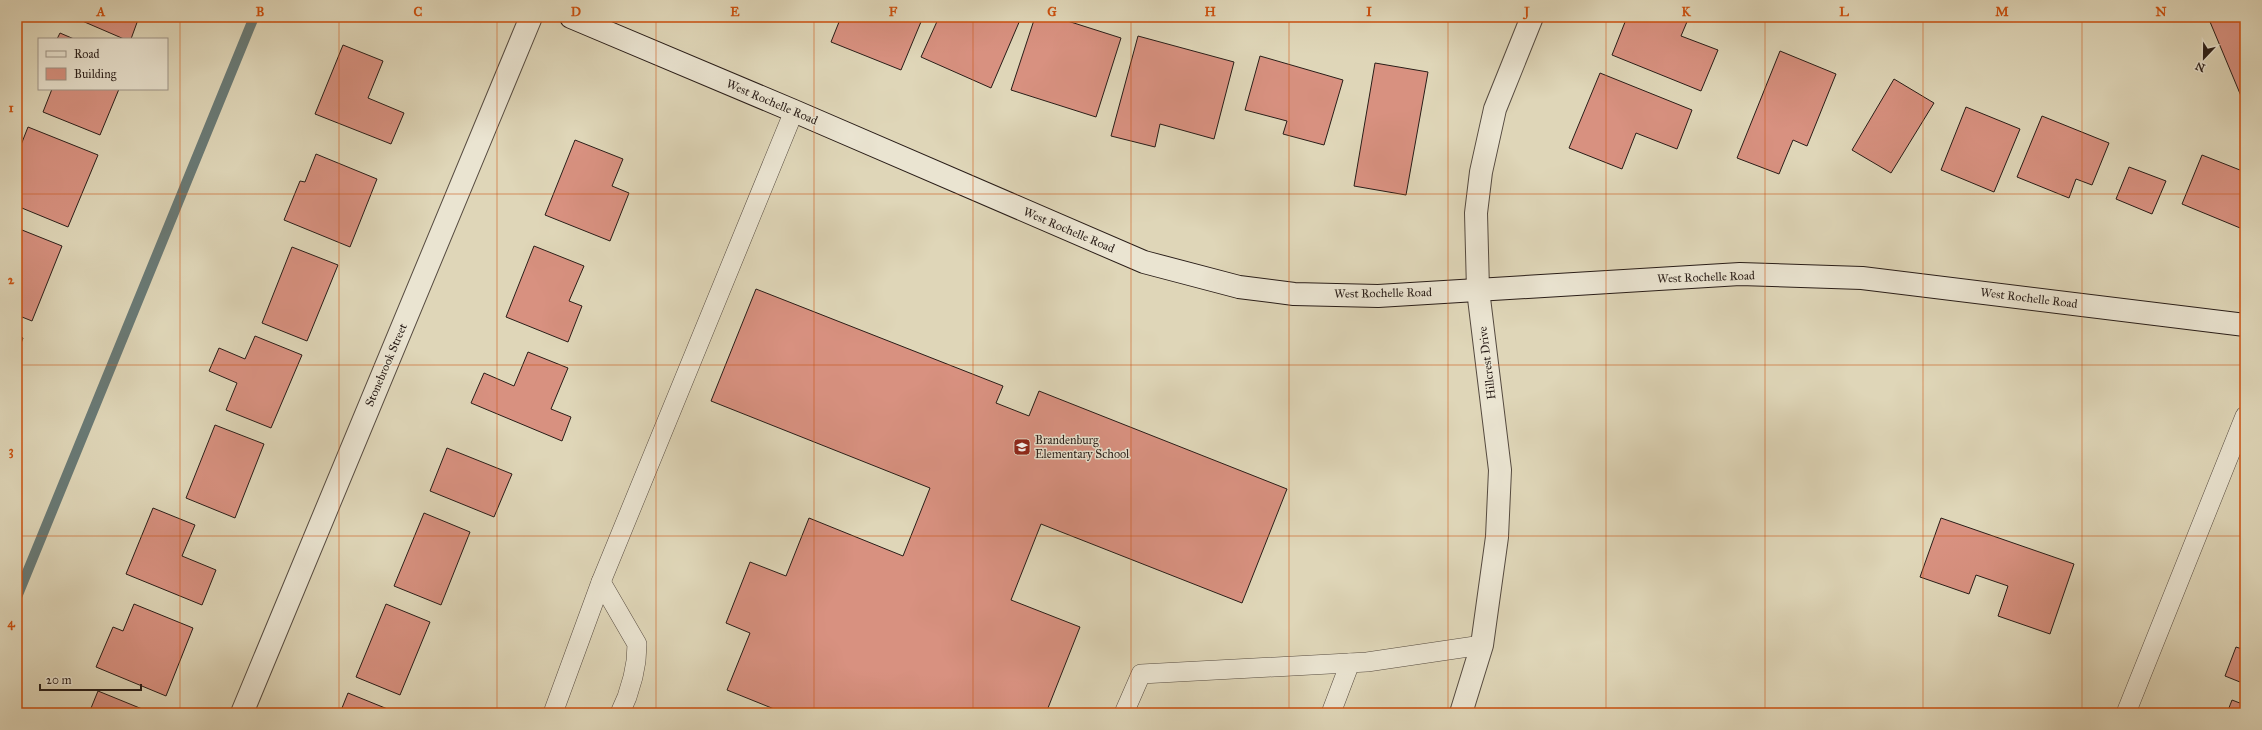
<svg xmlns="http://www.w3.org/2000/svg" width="2262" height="730" font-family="'IM FELL Great Primer',serif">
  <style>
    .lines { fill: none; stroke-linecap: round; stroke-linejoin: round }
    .stream { stroke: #697a76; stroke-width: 10 }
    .building { fill: #d89180; stroke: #291d18 }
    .service-casing { stroke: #564b40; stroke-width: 20 }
    .minor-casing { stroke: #564b40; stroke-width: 24 }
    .secondary-casing { stroke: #291d18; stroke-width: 24 }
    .service { stroke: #eae4d1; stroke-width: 19 }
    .minor { stroke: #eae4d1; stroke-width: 22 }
    .secondary { stroke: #eae4d1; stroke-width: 22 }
    .grid { fill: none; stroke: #cb500e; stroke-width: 1; stroke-opacity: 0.55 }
    .labels { text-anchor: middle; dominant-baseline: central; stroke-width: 3; stroke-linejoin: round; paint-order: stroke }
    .street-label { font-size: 12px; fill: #291d18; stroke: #eae4d1 }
    .poi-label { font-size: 12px; fill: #291d18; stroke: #eae4d1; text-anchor: start }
    .neatline { fill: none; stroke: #cb500e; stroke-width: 1.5 }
    .grid-label { font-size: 13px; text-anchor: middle; font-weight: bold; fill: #cb500e }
  </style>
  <rect width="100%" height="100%" fill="#dfd6b8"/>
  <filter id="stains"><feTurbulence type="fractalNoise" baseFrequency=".005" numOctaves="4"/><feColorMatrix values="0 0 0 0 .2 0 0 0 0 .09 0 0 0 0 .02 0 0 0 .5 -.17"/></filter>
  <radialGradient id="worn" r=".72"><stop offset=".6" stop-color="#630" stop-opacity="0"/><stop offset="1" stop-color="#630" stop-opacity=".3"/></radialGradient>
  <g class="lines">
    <path class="stream" d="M17 597 254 17"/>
  </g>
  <g class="building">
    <path d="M73 17H139L131 39H124Z"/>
    <path d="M841 17H923L901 70 831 42Z"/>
    <path d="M939 17H1014L1020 20 991 88 921 57Z"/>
    <path d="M1035 17H1055L1121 38 1096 117 1011 90Z"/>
    <path d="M1627 17H1689L1681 36 1718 50 1701 91 1612 55Z"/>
    <path d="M2208 17H2245V94L2241 96Z"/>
    <path d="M60 33 74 39H57Z"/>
    <path d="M1138 36 1234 62 1214 139 1160 124 1155 147 1111 136Z"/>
    <path d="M343 45 383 61 368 98 404 113 391 144 315 114Z"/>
    <path d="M1780 51 1836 74 1807 146 1793 140 1779 174 1737 158Z"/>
    <path d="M1260 56 1343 80 1324 145 1283 134 1287 121 1245 110Z"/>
    <path d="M1375 63 1428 72 1406 195 1354 186Z"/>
    <path d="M1600 73 1692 110 1677 149 1636 133 1622 169 1569 148Z"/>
    <path d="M1894 79 1934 103 1891 173 1852 150Z"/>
    <path d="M52 89H119L100 135 43 112Z"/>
    <path d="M1966 107 2020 129 1994 192 1941 170Z"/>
    <path d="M2042 116 2109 143 2092 185 2076 179 2069 198 2017 177Z"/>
    <path d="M28 127 98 155 68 227 17 206V155Z"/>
    <path d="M575 140 623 159 612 186 629 193 610 241 545 215Z"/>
    <path d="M316 154 377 179 350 247 284 220 300 181 305 182Z"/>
    <path d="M2202 155 2245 172V230L2182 204Z"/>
    <path d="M2129 167 2166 181 2152 214 2116 199Z"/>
    <path d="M17 228 62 246 32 321 17 315Z"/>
    <path d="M534 246 584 266 569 301 582 306 568 342 506 317Z"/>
    <path d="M292 247 338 265 307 341 262 323Z"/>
    <path d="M756 289 1003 386 996 403 1029 416 1039 391 1287 489 1242 603 1041 524 1011 600 1080 627 1046 713H784L727 690 750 633 726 623 750 562 786 576 809 518 903 556 930 488 711 401Z"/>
    <path d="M17 335 23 338 17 354Z"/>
    <path d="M255 336 302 355 271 428 226 410 237 383 209 371 219 348 245 359Z"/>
    <path d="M528 352 568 368 551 409 571 417 562 441 471 403 484 373 514 386Z"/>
    <path d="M215 425 264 444 235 518 186 498Z"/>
    <path d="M447 448 512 474 494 517 430 491Z"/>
    <path d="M153 508 195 525 182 556 216 570 202 605 126 574Z"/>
    <path d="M424 513 470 532 441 605 394 586Z"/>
    <path d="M1941 518 2074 564 2050 634 1998 616 2008 586 1976 575 1969 594 1920 577Z"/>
    <path d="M134 604 193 628 166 696 96 667 113 627 123 631Z"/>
    <path d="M386 604 430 622 400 695 356 677Z"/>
    <path d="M2236 647 2245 650V684L2225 676Z"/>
    <path d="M98 691 152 713H89Z"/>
    <path d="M348 693 395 712V713H340Z"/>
    <path d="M2232 700 2245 705V713H2227Z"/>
  </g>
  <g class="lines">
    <g class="service-casing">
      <g id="service">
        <path d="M601 582 637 644 636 661 633 677 627 697 620 713"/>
        <path d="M553 713 601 582 794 111"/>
        <path d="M1124 713 1141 674 1367 662 1482 645"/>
        <path d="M1331 713 1350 663"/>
        <path d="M2126 713 2245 416"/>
      </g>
    </g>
    <g class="minor-casing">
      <g id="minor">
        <path d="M242 713 531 17"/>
        <path d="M1461 713 1482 645 1497 537 1500 470 1478 290 1476 213 1481 172 1495 109 1532 17"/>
      </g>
    </g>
    <g class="secondary-casing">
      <path id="secondary" d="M571 17 794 111 1144 262 1239 287 1294 294 1378 296 1740 274 1862 278 2245 325"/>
    </g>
    <use href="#service" class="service"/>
    <use href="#minor" class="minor"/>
    <use href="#secondary" class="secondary"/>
  </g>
  <path class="grid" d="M180 17V713M339 17V713M497 17V713M656 17V713M814 17V713M973 17V713M1131 17V713M1289 17V713M1448 17V713M1606 17V713M1765 17V713M1923 17V713M2082 17V713M17 194H2245M17 365H2245M17 536H2245"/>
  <defs>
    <g id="school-square" transform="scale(0.9)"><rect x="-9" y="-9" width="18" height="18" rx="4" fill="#8f2418" stroke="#eae4d1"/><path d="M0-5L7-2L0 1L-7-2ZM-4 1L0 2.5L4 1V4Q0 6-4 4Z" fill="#fff"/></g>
  </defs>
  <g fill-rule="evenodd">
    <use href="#school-square" x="1022" y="447"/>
  </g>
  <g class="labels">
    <g class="street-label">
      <text transform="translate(772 102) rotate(23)">West Rochelle Road</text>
      <text transform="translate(1069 230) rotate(23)">West Rochelle Road</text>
      <text transform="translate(1706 277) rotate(-2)">West Rochelle Road</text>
      <text transform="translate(1383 293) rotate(-1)">West Rochelle Road</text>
      <text transform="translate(2029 298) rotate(7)">West Rochelle Road</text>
      <text transform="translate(1487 363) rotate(-97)">Hillcrest Drive</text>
      <text transform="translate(386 365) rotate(-67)">Stonebrook Street</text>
    </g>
    <g class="poi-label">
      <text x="1035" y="440">Brandenburg<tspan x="1035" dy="14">Elementary School</tspan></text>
    </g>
  </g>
  <rect width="2262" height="730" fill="none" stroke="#dfd6b8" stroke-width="44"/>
  <rect x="38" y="38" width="130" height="52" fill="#eae4d1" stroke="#9d9487"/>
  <rect x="46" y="51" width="20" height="6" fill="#eae4d1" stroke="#9d9487"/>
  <text x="74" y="58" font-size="12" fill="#291d18">Road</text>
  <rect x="46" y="68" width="20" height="12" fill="#d89180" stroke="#9d9487"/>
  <text x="74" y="78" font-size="12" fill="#291d18">Building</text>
  <g transform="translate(2204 58) rotate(202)" stroke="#eae4d1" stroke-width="3" paint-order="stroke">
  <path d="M0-3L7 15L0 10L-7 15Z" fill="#291d18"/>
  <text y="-6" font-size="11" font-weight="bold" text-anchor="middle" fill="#291d18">N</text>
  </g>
  <path d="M40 684v6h101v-6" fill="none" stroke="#291d18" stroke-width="2"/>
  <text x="46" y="684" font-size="12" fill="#291d18" stroke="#eae4d1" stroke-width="3" paint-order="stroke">20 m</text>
  <rect x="22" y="22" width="2218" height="686" class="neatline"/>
  <g class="grid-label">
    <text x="101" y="16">A</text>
    <text x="260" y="16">B</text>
    <text x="418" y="16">C</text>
    <text x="576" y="16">D</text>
    <text x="735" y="16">E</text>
    <text x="893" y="16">F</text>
    <text x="1052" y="16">G</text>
    <text x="1210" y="16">H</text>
    <text x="1369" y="16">I</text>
    <text x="1527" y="16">J</text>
    <text x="1686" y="16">K</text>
    <text x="1844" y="16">L</text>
    <text x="2002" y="16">M</text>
    <text x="2161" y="16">N</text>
    <text x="11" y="112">1</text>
    <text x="11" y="284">2</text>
    <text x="11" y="455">3</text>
    <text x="11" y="627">4</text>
  </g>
  <rect width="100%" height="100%" filter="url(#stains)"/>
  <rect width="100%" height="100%" fill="url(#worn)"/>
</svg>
